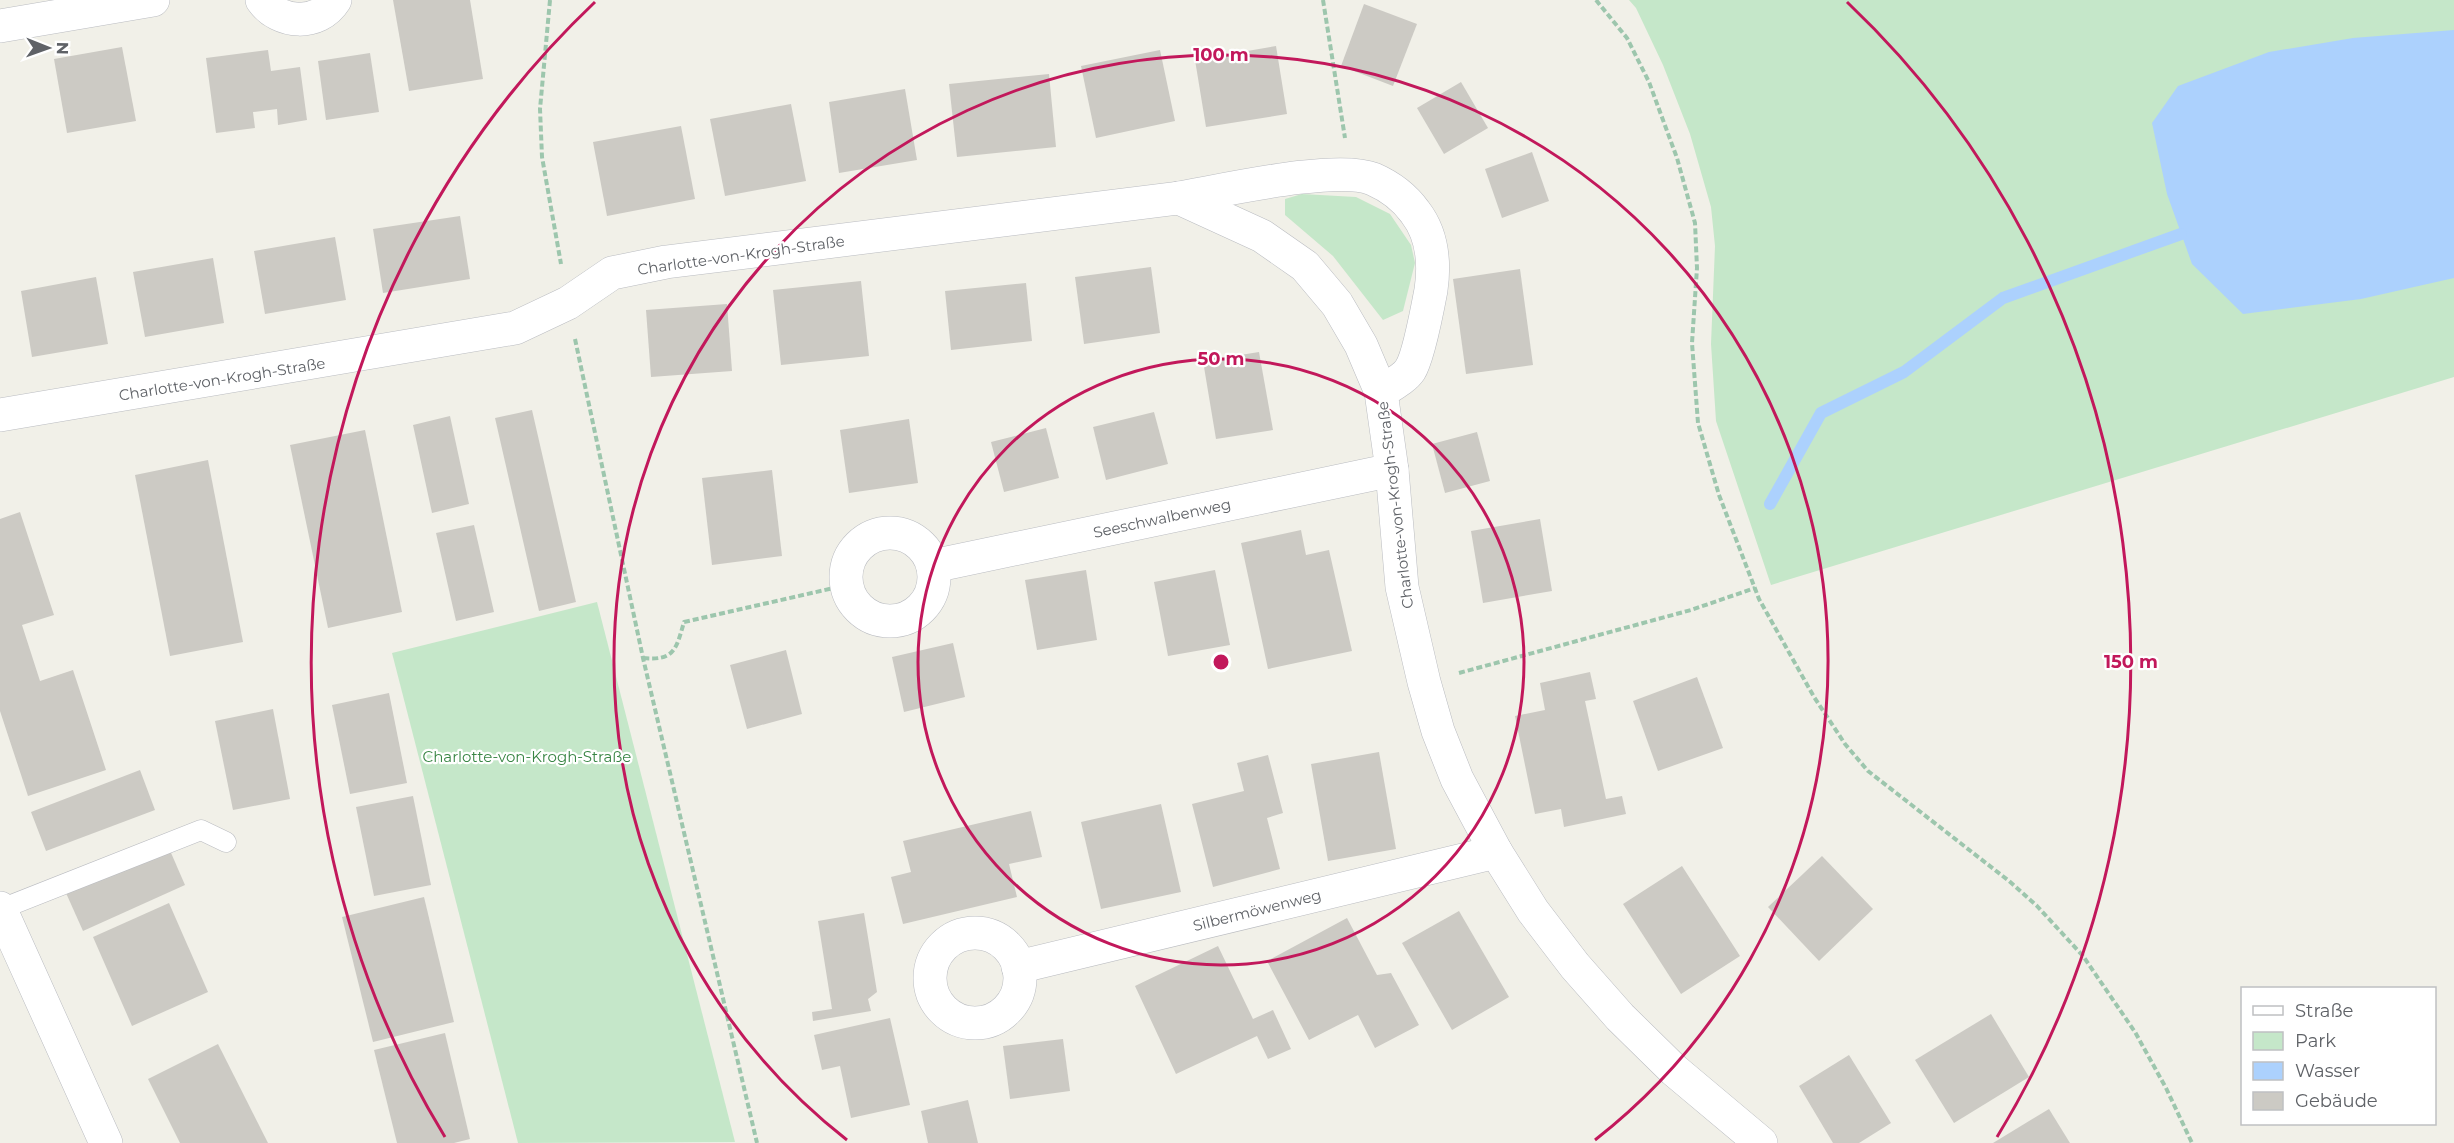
<svg xmlns="http://www.w3.org/2000/svg" width="2454" height="1143" font-family="Montserrat,sans-serif">
  <style>
    .green { fill: #c5e7c9 }
    .water { fill: #acd1fd }
    .lines { fill: none; stroke-linecap: round; stroke-linejoin: round }
    .stream { stroke: #acd1fd; stroke-width: 12 }
    .building { fill: #cccac4 }
    .service-casing { stroke: #babcc1; stroke-width: 21 }
    .minor-casing { stroke: #babcc1; stroke-width: 34 }
    .path { stroke: #9dc6ad; stroke-width: 4; stroke-dasharray: 6 3; stroke-linecap: butt }
    .service { stroke: #fff; stroke-width: 20 }
    .minor { stroke: #fff; stroke-width: 33 }
    .ring { fill: none; stroke: #c2185b; stroke-width: 3 }
    .labels { text-anchor: middle; dominant-baseline: central; stroke-width: 4.5; stroke-linejoin: round; paint-order: stroke }
    .street-label { font-size: 15px; fill: #5f6267; stroke: #fff }
    .park-label { font-size: 15px; fill: #388544; stroke: #fff }
    .centre { fill: #c2185b; stroke: #fff; stroke-width: 3 }
    .ring-label { font-size: 18px; text-anchor: middle; font-weight: bold; fill: #c2185b; stroke: #fff; stroke-width: 4.5; stroke-linejoin: round; paint-order: stroke }
  </style>
  <rect width="100%" height="100%" fill="#f1f0e8"/>
  <g class="green">
    <path d="M1629 0H2454V377L1771 585 1716 421 1711 344 1715 246 1711 207 1690 134 1663 65 1636 8Z"/>
    <path d="M1302 194 1356 197 1390 214 1411 245 1415 263 1403 311 1383 320 1333 256 1285 215V199Z"/>
    <path d="M597 602 735 1142 518 1143 392 653Z"/>
  </g>
  <path class="water" d="M2454 30V278L2361 299 2243 314 2192 264 2167 194 2152 123 2178 86 2269 52 2353 38Z"/>
  <g class="lines">
    <path class="stream" d="M1770 504 1821 413 1904 372 2003 298 2181 234"/>
  </g>
  <g class="building">
    <path d="M393 0H470L483 79 409 91Z"/>
    <path d="M1364 4 1417 24 1393 86 1341 66Z"/>
    <path d="M1276 46 1287 114 1206 127 1195 60Z"/>
    <path d="M122 47 136 121 67 133 54 59Z"/>
    <path d="M268 50 271 71 300 67 307 120 278 125 277 109 253 112 255 128 216 133 206 58Z"/>
    <path d="M1160 50 1175 121 1096 138 1081 66Z"/>
    <path d="M370 53 379 112 326 120 318 61Z"/>
    <path d="M1049 74 1056 147 957 157 949 84Z"/>
    <path d="M1461 82 1488 128 1444 154 1417 108Z"/>
    <path d="M905 89 917 160 839 173 829 102Z"/>
    <path d="M791 104 806 181 725 196 710 119Z"/>
    <path d="M681 126 695 199 607 216 593 142Z"/>
    <path d="M1532 152 1549 201 1502 218 1485 169Z"/>
    <path d="M460 216 470 279 383 293 373 229Z"/>
    <path d="M335 237 346 300 265 314 254 251Z"/>
    <path d="M213 258 224 323 145 337 133 272Z"/>
    <path d="M1151 267 1160 333 1084 344 1075 277Z"/>
    <path d="M1520 269 1533 365 1466 374 1453 279Z"/>
    <path d="M96 277 108 344 32 357 21 291Z"/>
    <path d="M861 281 869 356 781 365 773 290Z"/>
    <path d="M1026 283 1032 341 951 350 945 291Z"/>
    <path d="M727 304 732 371 651 377 646 310Z"/>
    <path d="M1259 352 1273 430 1216 439 1203 361Z"/>
    <path d="M532 410 576 602 539 611 495 418Z"/>
    <path d="M1154 412 1168 464 1106 480 1093 427Z"/>
    <path d="M450 416 469 504 432 513 413 425Z"/>
    <path d="M909 419 918 483 849 493 840 430Z"/>
    <path d="M1046 428 1059 478 1004 492 991 442Z"/>
    <path d="M365 430 402 612 328 628 290 445Z"/>
    <path d="M1477 432 1490 481 1445 493 1432 444Z"/>
    <path d="M208 460 243 642 170 656 135 475Z"/>
    <path d="M772 470 782 556 712 565 702 478Z"/>
    <path d="M20 512 54 615 22 625 40 681 73 670 106 770 28 796 0 711V519Z"/>
    <path d="M1540 519 1552 591 1483 603 1471 531Z"/>
    <path d="M474 525 494 612 456 621 436 533Z"/>
    <path d="M1301 530 1306 555 1329 550 1352 651 1268 669 1241 543Z"/>
    <path d="M1086 570 1097 640 1037 650 1025 580Z"/>
    <path d="M1215 570 1230 645 1168 656 1154 582Z"/>
    <path d="M953 643 965 697 904 712 892 657Z"/>
    <path d="M786 650 802 714 747 729 730 665Z"/>
    <path d="M1590 672 1596 699 1585 701 1606 799 1622 796 1626 814 1564 827 1561 809 1535 814 1515 716 1545 710 1540 683Z"/>
    <path d="M1697 677 1723 748 1658 771 1633 701Z"/>
    <path d="M389 693 407 783 350 794 332 705Z"/>
    <path d="M273 709 290 799 233 810 215 721Z"/>
    <path d="M1379 752 1396 849 1328 861 1311 764Z"/>
    <path d="M1268 755 1283 813 1267 818 1280 869 1213 887 1192 804 1244 791 1237 763Z"/>
    <path d="M140 770 155 810 46 851 31 812Z"/>
    <path d="M413 796 431 885 374 896 356 807Z"/>
    <path d="M1161 804 1181 892 1101 909 1081 822Z"/>
    <path d="M1031 811 1042 857 1009 864 1017 897 903 924 891 877 911 872 903 841Z"/>
    <path d="M168 846 185 885 83 931 66 893Z"/>
    <path d="M1822 856 1873 909 1819 961 1768 907Z"/>
    <path d="M1682 866 1740 956 1681 994 1623 904Z"/>
    <path d="M424 897 454 1022 373 1042 342 917Z"/>
    <path d="M169 903 208 992 132 1026 93 937Z"/>
    <path d="M1459 911 1509 997 1452 1030 1402 943Z"/>
    <path d="M864 913 877 992 868 999 871 1011 813 1021 812 1012 832 1009 818 921Z"/>
    <path d="M1347 918 1377 975 1391 973 1419 1025 1375 1048 1358 1015 1309 1040 1267 961Z"/>
    <path d="M1218 946 1253 1019 1273 1010 1291 1049 1268 1059 1257 1036 1176 1074 1135 986Z"/>
    <path d="M1991 1014 2029 1077 1954 1123 1915 1060Z"/>
    <path d="M890 1018 910 1105 851 1118 840 1066 822 1070 814 1035Z"/>
    <path d="M445 1033 470 1139 454 1143H397L374 1050Z"/>
    <path d="M1063 1039 1070 1091 1010 1099 1003 1046Z"/>
    <path d="M218 1044 268 1143H180L148 1079Z"/>
    <path d="M1849 1055 1891 1123 1859 1143H1833L1799 1086Z"/>
    <path d="M968 1100 978 1143H928L921 1111Z"/>
    <path d="M2049 1109 2070 1143H1993Z"/>
  </g>
  <g class="lines">
    <g class="service-casing">
      <path id="service" d="M1 909 201 830 226 842"/>
    </g>
    <g class="minor-casing">
      <g id="minor">
        <path d="M262 0C279 24 318 27 335 0"/>
        <path d="M0 26 153 0"/>
        <path d="M1179 198C1221 191 1337 164 1373 179 1389 186 1405 198 1415 212 1433 235 1435 262 1431 290 1428 306 1418 358 1410 370 1405 378 1390 386 1381 392"/>
        <path d="M0 415 515 328 568 303 612 273 666 262 1179 198 1262 236 1305 266 1337 304 1361 345 1381 392 1392 470 1402 587 1424 682 1438 731 1457 779 1496 852 1533 911 1575 966 1620 1017 1674 1070 1761 1143"/>
        <circle cx="890" cy="577" r="44"/>
        <path d="M933 566 1392 470"/>
        <path d="M0 908 106 1143"/>
        <circle cx="975" cy="978" r="45"/>
        <path d="M1018 967 1496 852"/>
      </g>
    </g>
    <g class="path">
      <path d="M550 0 540 109 542 157 561 264"/>
      <path d="M1323 0 1345 138"/>
      <path d="M1596 0 1627 38 1649 82 1677 158 1695 223 1697 268 1692 343 1698 423 1719 495 1759 599 1814 697 1845 744 1868 771 2009 881 2037 906 2083 956 2135 1032 2166 1088 2192 1143"/>
      <path d="M575 339 643 658 757 1143"/>
      <path d="M643 658C674 661 676 650 684 622L847 585"/>
      <path d="M1459 673 1691 610 1755 588"/>
    </g>
    <use href="#service" class="service"/>
    <use href="#minor" class="minor"/>
  </g>
  <g class="ring">
    <circle cx="1221" cy="662" r="303"/>
    <path d="M847 1140A607 607 0 1 1 1595 1140"/>
    <path d="M445 1137A910 910 0 0 1 595 2M1847 2A910 910 0 0 1 1997 1137"/>
  </g>
  <g class="labels">
    <g class="street-label">
      <text transform="translate(741 255) rotate(-8)">Charlotte-von-Krogh-Straße</text>
      <text transform="translate(222 379) rotate(-9)">Charlotte-von-Krogh-Straße</text>
      <text transform="translate(1395 505) rotate(-97)">Charlotte-von-Krogh-Straße</text>
      <text transform="translate(1162 518) rotate(-12)">Seeschwalbenweg</text>
      <text transform="translate(1257 910) rotate(-14)">Silbermöwenweg</text>
    </g>
    <g class="park-label">
      <text x="527" y="756">Charlotte-von-Krogh-Straße</text>
    </g>
  </g>
  <circle cx="1221" cy="662" r="9" class="centre"/>
  <g class="ring-label">
    <text x="1221" y="61">100 m</text>
    <text x="1221" y="365">50 m</text>
    <text x="2131" y="668">150 m</text>
  </g>
  <rect x="2241" y="987" width="195" height="138" fill="#ffffff" stroke="#bfc0c2" stroke-width="1.5"/>
  <rect x="2253" y="1006" width="30" height="9" fill="#ffffff" stroke="#bfc0c2" stroke-width="1.5"/>
  <text x="2295" y="1017" font-size="18" fill="#5f6267">Straße</text>
  <rect x="2253" y="1032" width="30" height="18" fill="#c5e7c9" stroke="#bfc0c2" stroke-width="1.5"/>
  <text x="2295" y="1047" font-size="18" fill="#5f6267">Park</text>
  <rect x="2253" y="1062" width="30" height="18" fill="#acd1fd" stroke="#bfc0c2" stroke-width="1.5"/>
  <text x="2295" y="1077" font-size="18" fill="#5f6267">Wasser</text>
  <rect x="2253" y="1092" width="30" height="18" fill="#cccac4" stroke="#bfc0c2" stroke-width="1.5"/>
  <text x="2295" y="1107" font-size="18" fill="#5f6267">Gebäude</text>
  <g transform="translate(48 48) rotate(91)" stroke="#ffffff" stroke-width="4.5" paint-order="stroke">
  <path d="M0-4.5L10 22L0 15L-10 22Z" fill="#5f6267"/>
  <text y="-9" font-size="16" font-weight="bold" text-anchor="middle" fill="#5f6267">N</text>
  </g>
</svg>
